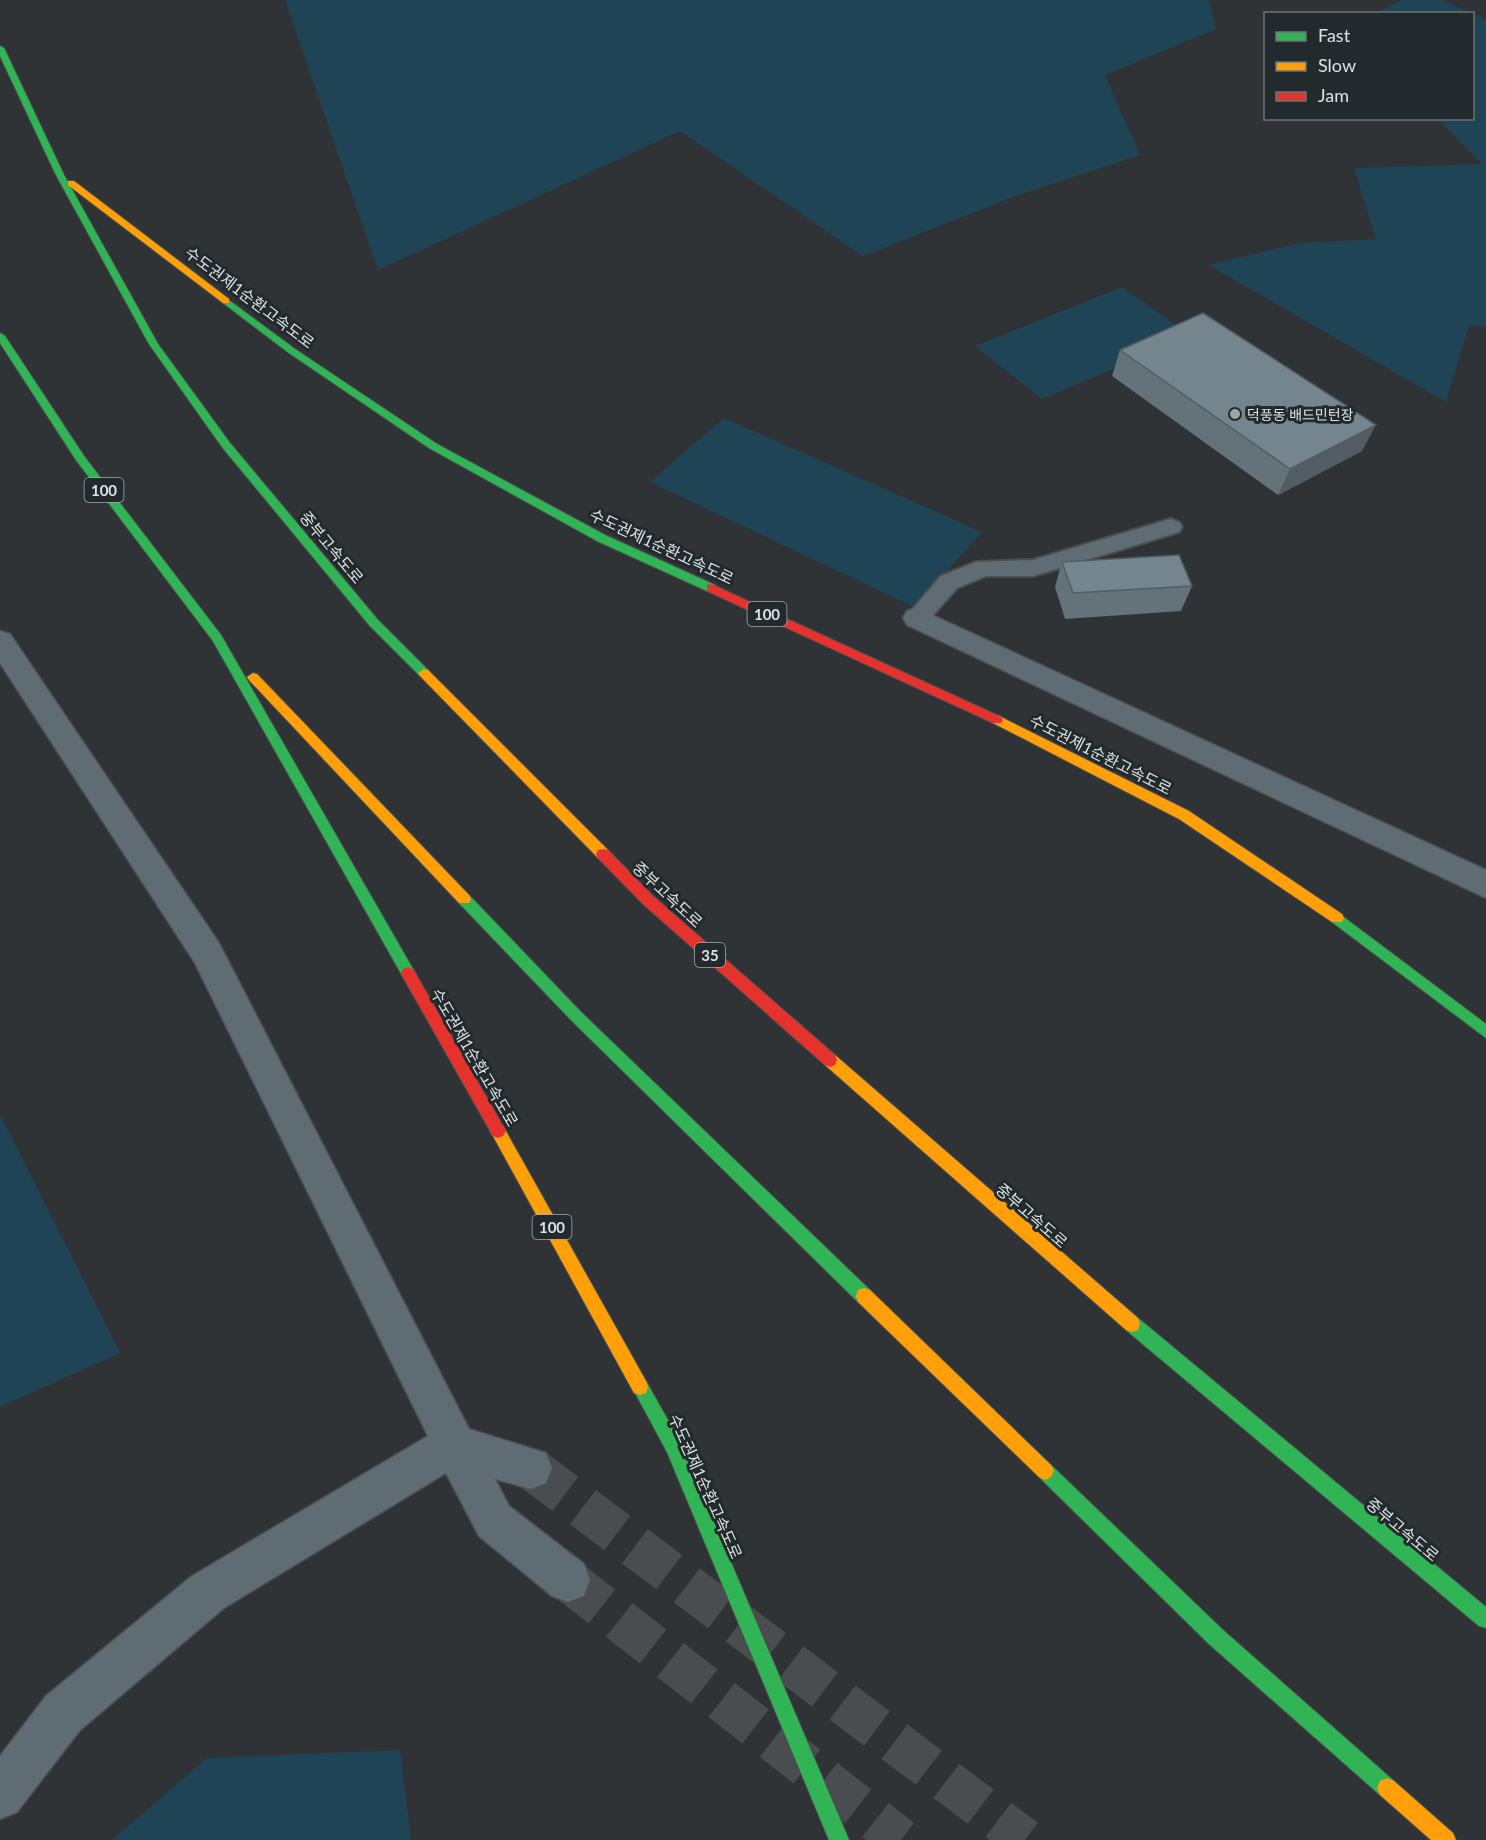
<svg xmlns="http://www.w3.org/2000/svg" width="1486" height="1840" font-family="Lato,'Noto Sans KR',sans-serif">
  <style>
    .green { fill: #1f4456 }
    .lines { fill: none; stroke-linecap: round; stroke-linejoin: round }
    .street-tunnel { stroke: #4a4d4f; stroke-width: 43; stroke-dasharray: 43 22; stroke-linecap: butt }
    .lane-casing { stroke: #4c4f50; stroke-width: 4 }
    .street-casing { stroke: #4c4f50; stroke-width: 3 }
    .fast-casing { stroke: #4c4f50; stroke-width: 2 }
    .slow-casing { stroke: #4c4f50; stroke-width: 2 }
    .jam-casing { stroke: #4c4f50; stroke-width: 2 }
    .lane { fill: #606c73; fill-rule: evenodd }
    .street { fill: #606c73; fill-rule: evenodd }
    .fast { fill: #30b455; fill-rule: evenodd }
    .slow { fill: #ff9f0a; fill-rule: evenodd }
    .jam { fill: #e5322d; fill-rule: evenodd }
    .wall { fill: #64727a }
    .shaded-wall { fill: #515d63 }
    .building { fill: #74858e; stroke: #515d63; stroke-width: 1.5 }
    .poi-dot { fill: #a0a4a6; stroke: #232a2d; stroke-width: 2 }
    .labels { text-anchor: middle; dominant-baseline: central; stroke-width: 6; stroke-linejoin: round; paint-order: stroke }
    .far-poi-label { font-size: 14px; fill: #dce1e3; stroke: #232a2d; text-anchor: start }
    .shield { fill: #232a2d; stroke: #a4aaac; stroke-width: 1.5 }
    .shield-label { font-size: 15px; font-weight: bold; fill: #dce1e3 }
    .street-label { font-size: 16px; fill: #dce1e3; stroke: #232a2d }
  </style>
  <rect width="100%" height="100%" fill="#303335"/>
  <g class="green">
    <path d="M285 0H1209L1216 29 1105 75 1140 155 1013 197 863 256 680 131 378 270Z"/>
    <path d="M1402 0H1442L1471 13H1376Z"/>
    <path d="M1473 14 1486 20V327L1469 326 1446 402 1209 265 1300 243 1376 239 1354 168 1482 164 1438 119 1472 118Z"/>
    <path d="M1122 287 1192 336 1042 399 975 346Z"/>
    <path d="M724 418 982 532 914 607 650 482Z"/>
    <path d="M0 1115 120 1353 0 1407Z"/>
    <path d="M400 1750 411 1840H112L207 1758Z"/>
  </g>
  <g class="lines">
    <g class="street-tunnel">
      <path d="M531 1468 1025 1840"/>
      <path d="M568 1580 901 1840"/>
    </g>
    <g class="lane-casing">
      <path id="lane" d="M1171 519 1179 522 1182 527 1179 532 1033 576H986L957 588 925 624 917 626 909 624 905 618 941 576 976 562 1033 560Z"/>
    </g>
    <g class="street-casing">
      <g id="street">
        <path d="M917 608 1486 870V898L907 625 903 618 907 611Z"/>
        <path d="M0 631 10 634 219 943 469 1429 546 1453 552 1468 546 1483 531 1489 495 1479 509 1506 584 1564 590 1580 584 1596 568 1602 552 1596 479 1536 446 1473 224 1608 80 1730 17 1812 0 1819V1756L46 1696 192 1576 428 1436 195 963 0 663Z"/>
      </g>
    </g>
    <g class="fast-casing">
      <g id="fast">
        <path d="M0 46 4 48 64 175 158 344 230 443 378 620 428 670 430 673 428 676H420L370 626 222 447 149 344 56 175 0 56Z"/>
        <path d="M226 298 295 349 437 444 605 535 715 585 717 588 711 592 707 591 597 541 429 448 289 353 223 303V299Z"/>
        <path d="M0 333 5 336 84 456 221 635 413 969 415 973 413 977 408 979 403 977 213 641 76 460 0 343Z"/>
        <path d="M464 893 469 895 581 1012 870 1290 872 1296 870 1302 864 1304 858 1302 571 1020 459 903 457 899 459 895Z"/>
        <path d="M1337 912 1486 1024V1038L1332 922 1330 918 1332 914Z"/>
        <path d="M1132 1316 1138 1318 1486 1607V1628L1479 1626 1126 1330 1124 1324 1126 1318Z"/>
        <path d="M640 1379 646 1381 679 1440 849 1840H829L667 1452 632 1387 634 1381Z"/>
        <path d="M1045 1462 1051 1465 1223 1630 1394 1781 1397 1788 1394 1795 1387 1798 1380 1795 1209 1644 1039 1477 1036 1471 1039 1465Z"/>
      </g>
    </g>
    <g class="slow-casing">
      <g id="slow">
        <path d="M68 181H74L229 299V303H223L68 185Z"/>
        <path d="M424 669 428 670 608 850 610 854 608 858H598L420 676 418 673Z"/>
        <path d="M253 673 257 674 469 895 471 899 469 903H459L249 680 247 677Z"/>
        <path d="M997 715 1189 811 1342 914 1344 918 1342 922H1332L1179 819 993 723 991 720 993 717Z"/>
        <path d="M830 1053 835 1055 1138 1318 1140 1324 1138 1330 1132 1332 1126 1330 825 1065 823 1060 825 1055Z"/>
        <path d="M498 1124 503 1126 646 1381 648 1387 646 1393 640 1395 634 1393 493 1136 490 1131 493 1126Z"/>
        <path d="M864 1288 870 1290 1051 1465 1054 1471 1051 1477 1045 1480 1039 1477 858 1302 856 1296 858 1290Z"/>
        <path d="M1387 1778 1394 1781 1453 1833 1456 1840H1431L1380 1795 1377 1788 1380 1781Z"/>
      </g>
    </g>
    <g class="jam-casing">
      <g id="jam">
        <path d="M711 584 1001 717 1003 720 1001 723H993L707 591V585Z"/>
        <path d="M603 849 608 850 653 896 835 1055 837 1060 835 1065 830 1067 825 1065 643 904 598 858 596 854 598 850Z"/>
        <path d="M408 967 413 969 503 1126 506 1131 503 1136 498 1138 493 1136 403 977 401 973 403 969Z"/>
      </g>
    </g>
    <use href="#lane" class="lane"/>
    <use href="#street" class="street"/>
    <use href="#fast" class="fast"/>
    <use href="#slow" class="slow"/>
    <use href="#jam" class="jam"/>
  </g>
  <g class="wall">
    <path d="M1120 350 1362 451 1278 495 1112 376Z"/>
    <path d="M1062 562 1192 586 1181 611 1065 619 1055 587Z"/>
  </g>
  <path class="shaded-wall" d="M1376 425 1362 451 1278 495 1290 469Z"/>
  <g class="building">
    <path d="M1203 313 1376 425 1290 469 1120 350Z"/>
    <path d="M1179 555 1192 586 1073 593 1062 562Z"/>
  </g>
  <circle class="poi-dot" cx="1235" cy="414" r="6"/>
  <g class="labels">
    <g class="far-poi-label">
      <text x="1247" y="414">덕풍동 배드민턴장</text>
    </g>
    <g class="shield">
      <rect x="84.5" y="478" width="39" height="24" rx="4.5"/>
      <rect x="747.5" y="602" width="39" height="24" rx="4.5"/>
      <rect x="695" y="943" width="30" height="24" rx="4.5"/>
      <rect x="532.5" y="1215" width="39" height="24" rx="4.5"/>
    </g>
    <g class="shield-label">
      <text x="104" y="490">100</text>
      <text x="767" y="614">100</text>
      <text x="710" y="955">35</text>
      <text x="552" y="1227">100</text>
    </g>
    <g class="street-label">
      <text transform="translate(250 297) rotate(37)">수도권제1순환고속도로</text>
      <text transform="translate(662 546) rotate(25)">수도권제1순환고속도로</text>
      <text transform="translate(332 547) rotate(50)">중부고속도로</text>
      <text transform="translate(1101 754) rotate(27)">수도권제1순환고속도로</text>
      <text transform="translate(668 894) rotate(43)">중부고속도로</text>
      <text transform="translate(475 1057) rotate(60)">수도권제1순환고속도로</text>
      <text transform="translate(1032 1215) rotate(41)">중부고속도로</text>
      <text transform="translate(706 1486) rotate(66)">수도권제1순환고속도로</text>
      <text transform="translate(1403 1529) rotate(40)">중부고속도로</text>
    </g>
  </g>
  <rect x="1264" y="12" width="210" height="108" fill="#232a2d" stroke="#6d7376" stroke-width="1.5"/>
  <rect x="1276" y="32" width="30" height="9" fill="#30b455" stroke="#6d7376" stroke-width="1.5"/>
  <text x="1318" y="42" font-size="18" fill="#dce1e3">Fast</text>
  <rect x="1276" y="62" width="30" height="9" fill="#ff9f0a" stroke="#6d7376" stroke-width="1.5"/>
  <text x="1318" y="72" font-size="18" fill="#dce1e3">Slow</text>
  <rect x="1276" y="92" width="30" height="9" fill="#e5322d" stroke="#6d7376" stroke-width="1.5"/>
  <text x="1318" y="102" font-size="18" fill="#dce1e3">Jam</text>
</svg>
